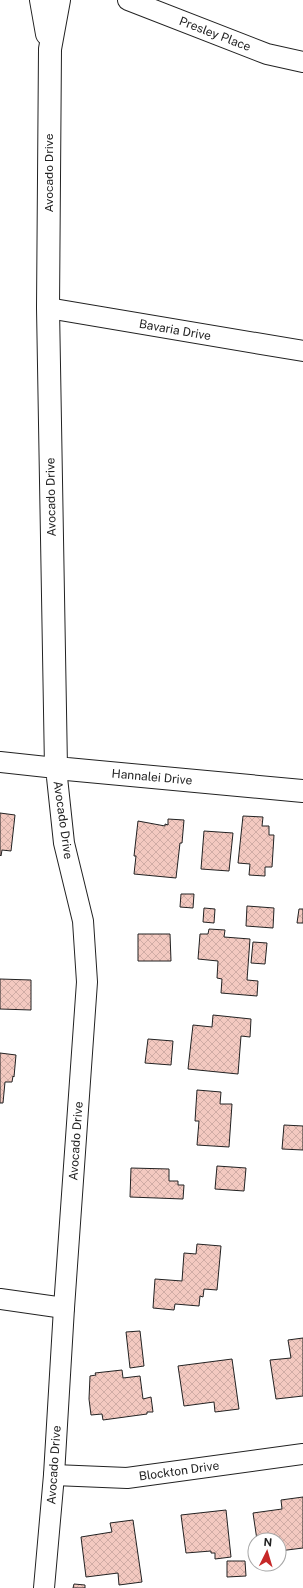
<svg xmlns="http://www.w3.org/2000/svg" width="303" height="1588" font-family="'Public Sans',sans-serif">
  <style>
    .building { fill: url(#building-cross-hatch); stroke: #222 }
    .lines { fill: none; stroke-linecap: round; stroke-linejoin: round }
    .street-casing { stroke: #222; stroke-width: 22 }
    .secondary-casing { stroke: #222; stroke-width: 24 }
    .street { stroke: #fff; stroke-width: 20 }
    .secondary { stroke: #fff; stroke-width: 22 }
    .labels { text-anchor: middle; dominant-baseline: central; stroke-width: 3; stroke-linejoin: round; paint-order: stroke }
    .street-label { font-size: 12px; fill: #222; stroke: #fff }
  </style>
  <defs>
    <pattern id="building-cross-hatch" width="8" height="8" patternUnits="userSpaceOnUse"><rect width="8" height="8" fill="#f3c9c0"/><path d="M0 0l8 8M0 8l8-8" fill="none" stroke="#d0aca5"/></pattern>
  </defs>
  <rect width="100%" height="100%" fill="#fff"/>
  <g class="building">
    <path d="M0 813 15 815 11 851 2 850 1 856 0 855Z"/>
    <path d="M243 816 263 817 262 826H269V835H274L272 867H265V876L249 875 250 864 238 863Z"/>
    <path d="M168 819 184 820 182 843H180L176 878 134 874 136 856H134L138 821 165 826V824L168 825Z"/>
    <path d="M204 831 233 833 229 871 201 869Z"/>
    <path d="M181 894H194L193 908 180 907Z"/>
    <path d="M247 906 274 908 273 928 246 926Z"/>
    <path d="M204 908 215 909 214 923 203 922Z"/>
    <path d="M299 909H303V923H297Z"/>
    <path d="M209 929 225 930 224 937 250 939 247 980 258 981 257 996 221 993 222 979 217 978 218 961 198 959 200 934H208Z"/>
    <path d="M138 934H170L171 961H138Z"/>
    <path d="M253 942 267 943 265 964 251 963Z"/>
    <path d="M0 979 31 980V1010L0 1009Z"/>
    <path d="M213 1015 251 1019 250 1037 241 1036 238 1074 188 1069 193 1025 212 1027Z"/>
    <path d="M148 1039 173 1041 171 1065 145 1063Z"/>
    <path d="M0 1053 16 1055 14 1077 13 1076 12 1082H5L3 1103H0Z"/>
    <path d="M197 1090 221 1092 220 1104H232L229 1147 197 1145 199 1121H195Z"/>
    <path d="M284 1125 303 1126V1150L282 1149Z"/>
    <path d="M217 1166 246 1168 244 1191 215 1189Z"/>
    <path d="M131 1168 169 1169V1181H178V1185H184L183 1199 130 1197Z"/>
    <path d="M197 1244 221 1246 217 1290 204 1289 203 1297 200 1296 199 1306 175 1304 174 1310 153 1308 155 1279 182 1281 184 1253 196 1254Z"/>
    <path d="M140 1331 144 1366 130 1368 126 1332Z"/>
    <path d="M303 1338V1396L276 1399 270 1360 291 1358 288 1340Z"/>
    <path d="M232 1359 239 1409 215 1412 214 1402 184 1406 178 1366Z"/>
    <path d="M122 1370 123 1378 140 1376 143 1399 151 1397 153 1412H147V1414L103 1420 102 1414 91 1415 89 1399 90 1376 96 1375 95 1373Z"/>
    <path d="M303 1497V1548L279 1551V1540H257L253 1513 282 1509 281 1500Z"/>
    <path d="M226 1510 231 1557 215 1559V1553H211V1551L186 1553 181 1515Z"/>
    <path d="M133 1520 142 1582 119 1585 118 1573 86 1577 81 1537 112 1532 110 1523Z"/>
    <path d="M227 1561H245L246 1576 227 1577Z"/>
    <path d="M74 1584 85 1585V1588H73Z"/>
  </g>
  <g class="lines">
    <g class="street-casing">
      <g id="street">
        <path d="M128 0 267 54 303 62"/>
        <path d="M48 308 303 351"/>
        <path d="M0 762 56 768 64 843 83 921 87 982 64 1308 54 1475 44 1588"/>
        <path d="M0 1299 64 1308"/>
        <path d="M54 1475 127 1478 303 1454"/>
      </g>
    </g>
    <g class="secondary-casing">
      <g id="secondary">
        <path d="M41 0 47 34"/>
        <path d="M59 0 50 49 48 308 56 768 303 791"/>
      </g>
    </g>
    <use href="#street" class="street"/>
    <use href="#secondary" class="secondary"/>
  </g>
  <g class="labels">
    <g class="street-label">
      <text transform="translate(215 34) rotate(21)">Presley Place</text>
      <text transform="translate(49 173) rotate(-90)">Avocado Drive</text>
      <text transform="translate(175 330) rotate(10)">Bavaria Drive</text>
      <text transform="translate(51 497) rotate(-91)">Avocado Drive</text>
      <text transform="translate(152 777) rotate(5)">Hannalei Drive</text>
      <text transform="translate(63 820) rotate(82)">Avocado Drive</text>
      <text transform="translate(76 1141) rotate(-86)">Avocado Drive</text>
      <text transform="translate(54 1465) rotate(-86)">Avocado Drive</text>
      <text transform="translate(179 1471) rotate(-8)">Blockton Drive</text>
    </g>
  </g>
  <g transform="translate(267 1552) rotate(5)"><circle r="19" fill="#ffffff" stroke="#a7a7a7"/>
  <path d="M0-3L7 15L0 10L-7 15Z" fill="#c62828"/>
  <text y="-6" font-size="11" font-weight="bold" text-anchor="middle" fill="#222222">N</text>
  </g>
</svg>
